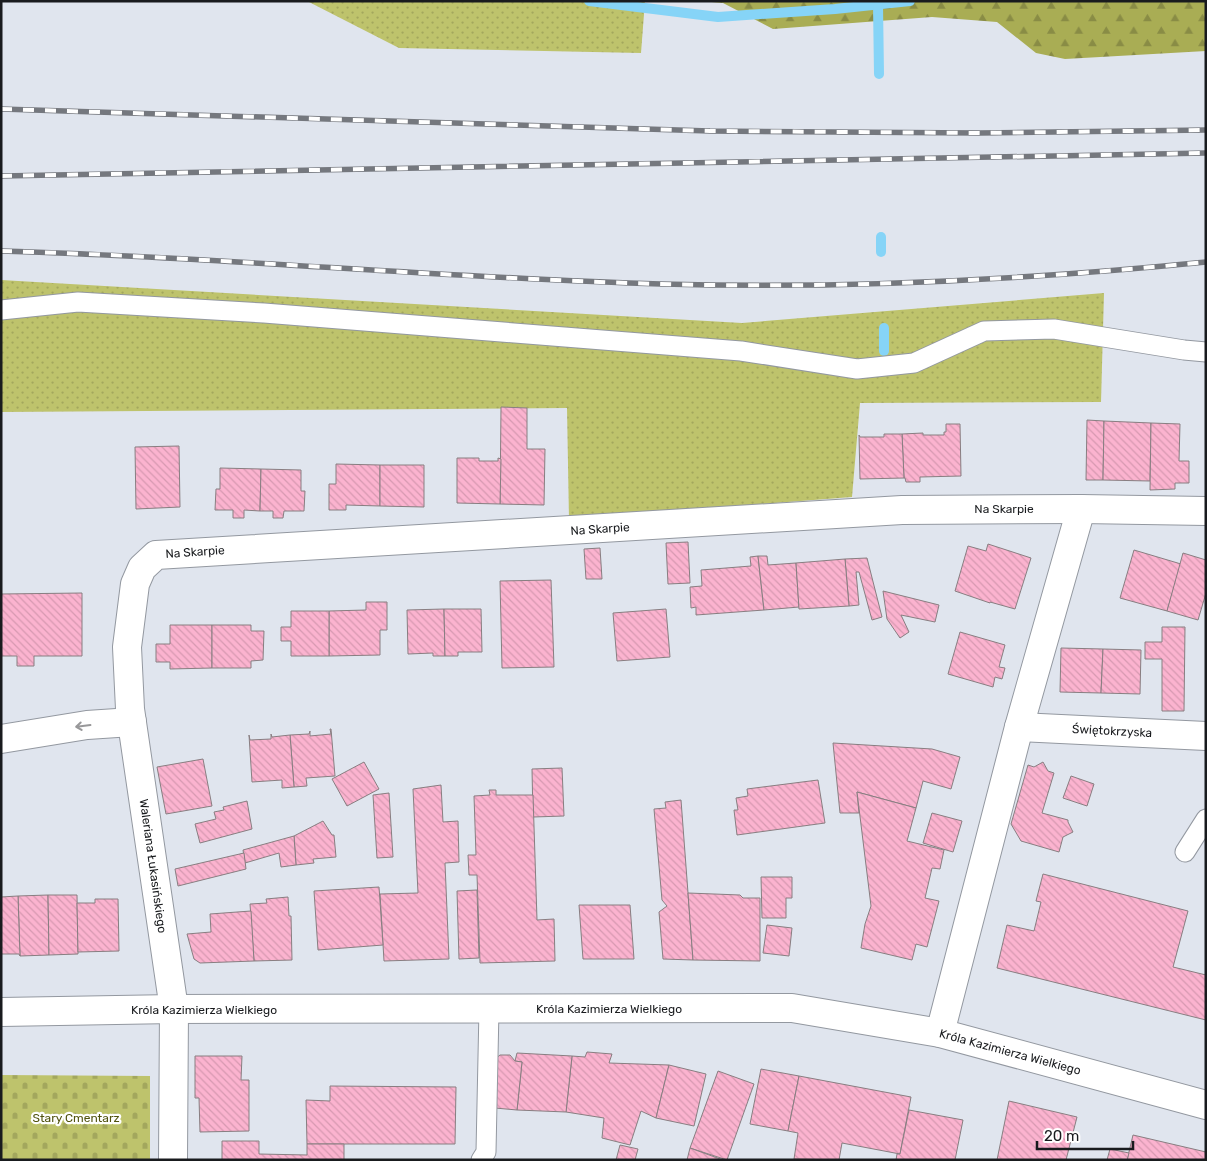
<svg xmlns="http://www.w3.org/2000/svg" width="1207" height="1161" font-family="Rubik,sans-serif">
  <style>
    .grass { fill: url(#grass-dots) }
    .forest { fill: url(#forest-firs) }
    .cemetery { fill: url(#cemetery-stones) }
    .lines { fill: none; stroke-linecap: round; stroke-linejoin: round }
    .stream { stroke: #86d4f7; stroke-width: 10 }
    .building { fill: url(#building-back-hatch); stroke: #887e81 }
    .service-casing { stroke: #9398a0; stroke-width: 21 }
    .minor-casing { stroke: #9398a0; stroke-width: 30 }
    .tertiary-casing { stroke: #9398a0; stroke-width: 30 }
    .service { stroke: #fff; stroke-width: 19 }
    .minor { stroke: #fff; stroke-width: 28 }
    .tertiary { stroke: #fff; stroke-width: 28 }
    .rail-casing { stroke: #75787e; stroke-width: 5.5 }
    .rail { stroke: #fff; stroke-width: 4; stroke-dasharray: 11; stroke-linecap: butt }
    .oneway { stroke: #98989a }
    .labels { text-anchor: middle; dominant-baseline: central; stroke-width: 4.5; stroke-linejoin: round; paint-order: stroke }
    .street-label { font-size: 12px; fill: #191b1e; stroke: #fff }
    .park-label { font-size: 12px; fill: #50520e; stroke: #fff }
  </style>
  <defs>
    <pattern id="grass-dots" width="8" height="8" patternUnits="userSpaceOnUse" patternTransform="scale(1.25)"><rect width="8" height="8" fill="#bec36c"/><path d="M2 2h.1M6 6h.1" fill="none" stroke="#a3a75d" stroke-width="1.8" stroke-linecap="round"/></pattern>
    <pattern id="forest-firs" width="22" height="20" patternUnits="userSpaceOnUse" patternTransform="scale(1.25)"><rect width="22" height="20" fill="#a9ad54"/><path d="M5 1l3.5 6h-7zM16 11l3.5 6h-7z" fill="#898c45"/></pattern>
    <pattern id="cemetery-stones" width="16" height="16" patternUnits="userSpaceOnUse" patternTransform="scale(1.25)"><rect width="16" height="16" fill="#bec36c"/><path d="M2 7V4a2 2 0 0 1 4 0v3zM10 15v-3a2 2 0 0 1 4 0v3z" fill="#a3a75d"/></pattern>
    <pattern id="building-back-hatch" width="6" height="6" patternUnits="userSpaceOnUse" patternTransform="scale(1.25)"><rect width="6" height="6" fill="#fbb3cf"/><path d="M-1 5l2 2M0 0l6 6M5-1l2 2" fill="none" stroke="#d799b1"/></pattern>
  </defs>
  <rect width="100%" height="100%" fill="#e0e5ee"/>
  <g class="grass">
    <path d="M307 1H645L641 53 399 48Z"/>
    <path d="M1 280 742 323 1104 293 1101 402 860 403 852 497 569 519 567 408 1 412Z"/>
  </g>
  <path class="forest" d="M700 1H1206V51L1065 59 1036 53 997 22 932 17 773 29 723 3Z"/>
  <path class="cemetery" d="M1 1075 150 1076V1160H1Z"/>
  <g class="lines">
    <g class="stream">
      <path d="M589 1 718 17 835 9 910 1"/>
      <path d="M878 5 879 74"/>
      <path d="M881 237V252"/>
      <path d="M884 351V328"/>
    </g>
  </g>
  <g class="building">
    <path d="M501 407 527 408V449H545L544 505 500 504Z"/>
    <path d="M1087 420 1104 421 1103 480H1086Z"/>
    <path d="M1104 421 1151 423 1150 481 1103 480Z"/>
    <path d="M1151 423 1180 424 1179 461H1189V483H1175V489L1150 490Z"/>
    <path d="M946 424H960L961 476 920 477V482H906L905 478H904L902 434 923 433V435H944V432H946Z"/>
    <path d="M884 434H902L904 478 860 479 859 435 860 437H884Z"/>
    <path d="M179 446 180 507 136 509 135 447Z"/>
    <path d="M457 458H479V461H498V458L501 459 500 504 457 503Z"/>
    <path d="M336 464 380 465V506L346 505V510H329V484H336Z"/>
    <path d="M380 465H424V507L380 506Z"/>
    <path d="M220 468 261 469 260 511 244 510V518H233V510H215L216 489H220Z"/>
    <path d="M261 469 301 470V491H305L304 511H284L283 518H273V511H260Z"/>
    <path d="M688 542 690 583 668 584 666 543Z"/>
    <path d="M988 544 1031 558 1015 609 990 602V603L955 591 968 546 986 551Z"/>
    <path d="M600 548 602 579H586L584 549Z"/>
    <path d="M1134 550 1181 564 1167 611 1120 598Z"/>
    <path d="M1183 553 1206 560V593L1198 620 1167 611Z"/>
    <path d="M758 556 764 610 696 615V607L691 608 690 587 702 586 701 570 751 566 750 557Z"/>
    <path d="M758 556H767L768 565 796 563 799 607 764 610Z"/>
    <path d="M867 558 882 617 872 620 859 572H856L859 605 849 606 845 559Z"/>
    <path d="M845 559 849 606 799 609 796 563Z"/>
    <path d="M551 580 554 667 502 668 500 581Z"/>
    <path d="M883 591 939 605 935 622 901 615 909 632 900 638 887 619Z"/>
    <path d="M82 593V656H34V666H17V656H1V594Z"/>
    <path d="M366 602H387V630H380V655L329 656V611L366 610Z"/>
    <path d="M444 609 445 656H433V653L408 654 407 610Z"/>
    <path d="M444 609H481L482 652H458V656H445Z"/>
    <path d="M666 609 670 657 617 661 613 613Z"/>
    <path d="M291 611H329V656H291V641H281V627H291Z"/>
    <path d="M170 625H212V668L170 669V662H156V644H170Z"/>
    <path d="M212 625H251V631H264L263 660 251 661V668H212Z"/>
    <path d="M1162 627H1185L1184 711H1162V659H1145V642H1162Z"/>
    <path d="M960 632 1005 645 999 667 1005 668 1002 679 995 677 993 687 948 674Z"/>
    <path d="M1061 648 1103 649 1101 693 1060 692Z"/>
    <path d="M1103 649 1141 650 1140 694 1101 693Z"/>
    <path d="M330 729H331L335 776 306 778 307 786 294 787 290 735 309 734 310 731V736L331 734Z"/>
    <path d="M271 734 272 737 290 735 294 787 282 788V780L252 782 249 735 250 740 271 739Z"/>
    <path d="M833 743 932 749 960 757 951 789 923 781 916 808 857 792 859 813H840Z"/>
    <path d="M203 759 212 806 166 814 157 767Z"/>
    <path d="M364 762 379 789 347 806 332 779Z"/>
    <path d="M1043 762 1048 771 1054 773 1042 813 1068 820V822L1073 832 1063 837 1059 852 1021 841 1011 824 1028 765 1034 767Z"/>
    <path d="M562 768 564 816 533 817 532 769Z"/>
    <path d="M1071 776 1094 784 1087 806 1063 798Z"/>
    <path d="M818 780 825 823 737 835 734 810H738L736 798 748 796 747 789Z"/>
    <path d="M441 785 443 822 458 821 459 862 445 863 449 959 384 961 380 894 418 893 413 789Z"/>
    <path d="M489 790H496V795H533L537 920 554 919 555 961 480 963 477 875H469L468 855H476L474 796 490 795Z"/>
    <path d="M857 792 916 808 907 841 944 850 940 869 932 868 925 898 939 901 927 947 916 944 912 960 861 948 865 924 871 906Z"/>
    <path d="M389 793 393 857 377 858 373 795Z"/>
    <path d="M681 800 688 893 693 960 663 959 659 912 667 906 662 900 654 809 666 808 665 802Z"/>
    <path d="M247 801 252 829 200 843 195 824 216 819 214 812 224 810 223 807Z"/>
    <path d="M932 813 962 821 953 852 923 843Z"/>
    <path d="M323 821 332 835H334L336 857 313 859 314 863 296 865 294 836Z"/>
    <path d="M294 836 296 865 281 867 279 853 245 863 243 850Z"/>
    <path d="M244 853 246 869 178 886 175 869Z"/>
    <path d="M1043 874 1188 911 1173 967 1206 975V1020L997 968 1007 925 1034 931 1041 902 1036 901Z"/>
    <path d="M761 877H792V898H786V918H762Z"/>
    <path d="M379 887 383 945 318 950 314 891Z"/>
    <path d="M477 890 479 958 459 959 457 891Z"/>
    <path d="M688 893 740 895 743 898H760V961L693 960Z"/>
    <path d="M48 895 49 955 20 956 18 896Z"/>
    <path d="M48 895H77L78 954 49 955Z"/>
    <path d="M18 896 20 956 19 954H1V897Z"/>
    <path d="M288 897 289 916H291L292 960 254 961 250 904 267 903 266 899Z"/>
    <path d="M95 899H118L119 951 78 952 77 903H95Z"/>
    <path d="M579 905H630L634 959H583Z"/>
    <path d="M251 911 254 961 200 963 194 959 187 934 211 932 210 914Z"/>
    <path d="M767 925 792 928 789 956 763 953Z"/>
    <path d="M587 1052 612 1054 609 1063 669 1065 656 1118 641 1111 630 1145 602 1138 604 1118 566 1112 572 1056 585 1057Z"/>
    <path d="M517 1053 572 1056 566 1112 517 1110 522 1062 515 1061Z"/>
    <path d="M500 1055H510L515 1061 522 1062 517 1110 495 1108V1059Z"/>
    <path d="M195 1056H242L241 1080H249V1131L200 1132 199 1098H195Z"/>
    <path d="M669 1065 706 1074 694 1126 656 1118Z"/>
    <path d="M761 1069 799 1076 788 1131 750 1124Z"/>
    <path d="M718 1071 754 1084 727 1160 690 1148Z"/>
    <path d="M799 1076 911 1097 900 1154 842 1143 839 1160 794 1159 798 1133 788 1131Z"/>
    <path d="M330 1086 456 1087 455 1144H307L306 1100 330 1101Z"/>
    <path d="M1009 1101 1077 1117 1066 1160H997Z"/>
    <path d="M909 1110 963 1120 955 1160H896L897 1154H900Z"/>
    <path d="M1133 1135 1206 1152V1160H1127Z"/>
    <path d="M222 1141H259V1154L307 1155V1144H344V1160H222Z"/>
    <path d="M620 1145 638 1149 635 1160H616Z"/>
    <path d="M690 1148 723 1160H687Z"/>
    <path d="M1110 1149 1129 1153 1127 1160H1107Z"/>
  </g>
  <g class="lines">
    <g class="service-casing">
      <g id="service">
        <path d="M1 310 78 302 264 313 741 351 857 369 914 363 984 331 1054 329 1184 350 1206 352"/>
        <path d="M1185 852 1206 819"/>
        <path d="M481 1160 486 1152 489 1009"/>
      </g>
    </g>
    <g class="minor-casing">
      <g id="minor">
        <path d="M1019 727 1206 736"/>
        <path d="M1 739 87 725 132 722"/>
        <path d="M940 1033 1019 727 1081 509"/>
        <path d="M173 1160 174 1009 130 709 127 647 135 584 142 568 156 555 902 510 1081 509 1206 511"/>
      </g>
    </g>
    <g class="tertiary-casing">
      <path id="tertiary" d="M1 1012 174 1009 792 1008 940 1033 1206 1105"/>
    </g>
    <use href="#service" class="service"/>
    <use href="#minor" class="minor"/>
    <use href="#tertiary" class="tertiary"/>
    <g class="rail-casing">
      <g id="rail">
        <path d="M1 109 710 131 980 133 1206 130"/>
        <path d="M1 176 1206 153"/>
        <path d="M1 251C221 257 441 278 661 284 843 289 1025 280 1206 262"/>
      </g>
    </g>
    <use href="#rail" class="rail"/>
  </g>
  <defs><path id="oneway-shaft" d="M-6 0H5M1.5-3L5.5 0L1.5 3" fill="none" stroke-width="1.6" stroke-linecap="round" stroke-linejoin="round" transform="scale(1.25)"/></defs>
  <use class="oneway" href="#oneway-shaft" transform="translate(83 726) rotate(173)"/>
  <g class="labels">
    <g class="street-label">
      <text x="1004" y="509">Na Skarpie</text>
      <text transform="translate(600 529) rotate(-4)">Na Skarpie</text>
      <text transform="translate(195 552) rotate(-4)">Na Skarpie</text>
      <text transform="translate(1112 731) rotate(3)">Świętokrzyska</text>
      <text transform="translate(153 866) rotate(82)">Waleriana Łukasińskiego</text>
      <text x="609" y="1009">Króla Kazimierza Wielkiego</text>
      <text x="204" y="1010">Króla Kazimierza Wielkiego</text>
      <text transform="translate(1010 1052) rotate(15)">Króla Kazimierza Wielkiego</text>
    </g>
    <g class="park-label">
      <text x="76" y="1118">Stary Cmentarz</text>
    </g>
  </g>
  <rect width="1207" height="1161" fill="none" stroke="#191b1e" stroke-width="5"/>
  <path d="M1037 1141v8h96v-8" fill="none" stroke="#191b1e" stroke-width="2.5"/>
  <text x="1044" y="1141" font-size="15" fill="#191b1e" stroke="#ffffff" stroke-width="4" paint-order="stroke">20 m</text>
</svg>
